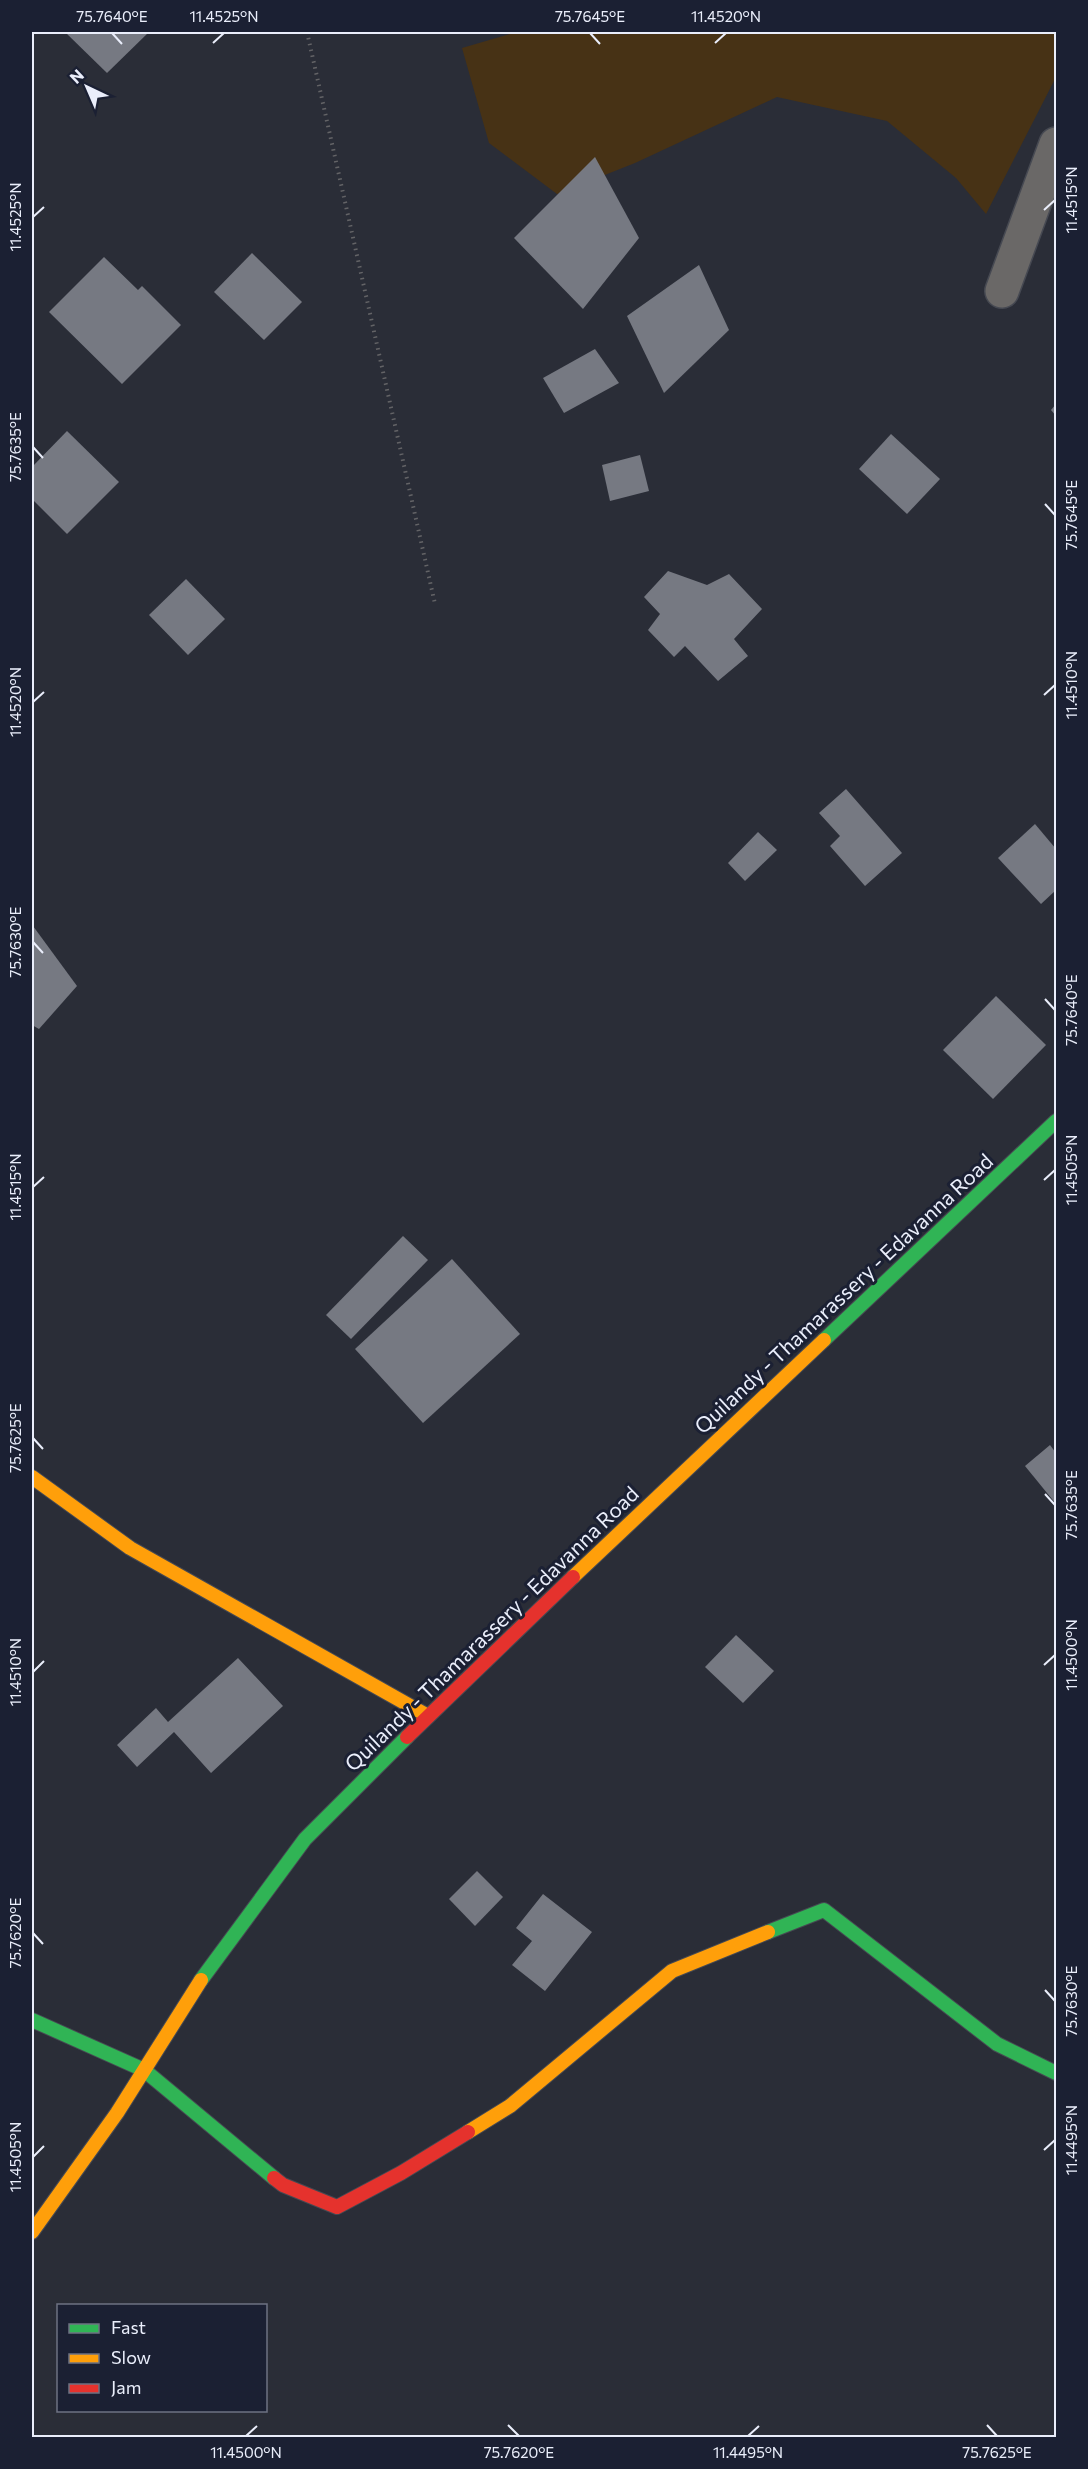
<svg xmlns="http://www.w3.org/2000/svg" width="1088" height="2469" font-family="Commissioner,sans-serif">
  <style>
    .green { fill: #473215 }
    .building { fill: #767982 }
    .lines { fill: none; stroke-linecap: round; stroke-linejoin: round }
    .street-casing { stroke: #464952; stroke-width: 36 }
    .fast-casing { stroke: #464952; stroke-width: 16 }
    .slow-casing { stroke: #464952; stroke-width: 16 }
    .jam-casing { stroke: #464952; stroke-width: 16 }
    .path { stroke: #636366; stroke-width: 4; stroke-dasharray: 1.5 4.5; stroke-linecap: butt }
    .street { stroke: #6a6867; stroke-width: 33 }
    .fast { stroke: #30b455; stroke-width: 14 }
    .slow { stroke: #ff9f0a; stroke-width: 14 }
    .jam { stroke: #e5322d; stroke-width: 14 }
    .ticks { fill: none; stroke: #eaeefb; stroke-width: 2 }
    .labels { text-anchor: middle; dominant-baseline: central; stroke-width: 6; stroke-linejoin: round; paint-order: stroke }
    .street-label { font-size: 21px; fill: #eaeefb; stroke: #1b2033 }
    .neatline { fill: none; stroke: #eaeefb; stroke-width: 2 }
    .ticks-label { font-size: 15px; text-anchor: middle; fill: #eaeefb }
  </style>
  <rect width="100%" height="100%" fill="#2a2d37"/>
  <path class="green" d="M517 32H1056V77L986 214 956 178 887 121 777 97 635 163 557 194 489 143 462 48Z"/>
  <g class="building">
    <path d="M65 32H149L107 73Z"/>
    <path d="M595 157 639 238 583 309 514 238Z"/>
    <path d="M252 253 302 302 264 340 214 292Z"/>
    <path d="M104 257 138 290 142 286 181 325 122 384 49 312Z"/>
    <path d="M699 265 729 330 664 393 627 316Z"/>
    <path d="M595 349 619 383 564 413 543 378Z"/>
    <path d="M1056 404V416L1051 410Z"/>
    <path d="M67 431 119 482 67 534 32 499V467Z"/>
    <path d="M891 434 940 479 907 514 859 469Z"/>
    <path d="M640 455 649 491 610 501 602 465Z"/>
    <path d="M668 571 707 585 729 574 762 609 734 639 748 656 718 681 685 646 674 657 648 630 660 614 644 597Z"/>
    <path d="M186 579 225 619 188 655 149 615Z"/>
    <path d="M846 789 902 853 865 886 830 846 840 836 819 813Z"/>
    <path d="M1035 824 1056 849V890L1041 904 998 858Z"/>
    <path d="M758 832 777 850 745 881 728 863Z"/>
    <path d="M33 926 77 986 39 1029 32 1025Z"/>
    <path d="M996 996 1046 1045 993 1099 943 1050Z"/>
    <path d="M403 1236 428 1260 351 1339 326 1315Z"/>
    <path d="M452 1259 520 1334 423 1423 355 1349Z"/>
    <path d="M1050 1445 1056 1453V1504L1025 1466Z"/>
    <path d="M736 1635 774 1671 743 1703 705 1667Z"/>
    <path d="M238 1658 283 1706 211 1773 174 1732 137 1767 117 1745 156 1708 168 1722Z"/>
    <path d="M477 1871 503 1897 475 1926 449 1899Z"/>
    <path d="M543 1894 592 1932 545 1991 512 1965 532 1941 516 1928Z"/>
  </g>
  <g class="lines">
    <g class="street-casing">
      <path id="street" d="M1002 291 1056 144"/>
    </g>
    <g class="fast-casing">
      <g id="fast">
        <path d="M824 1340 1056 1121"/>
        <path d="M768 1932 824 1910 997 2044 1056 2073"/>
        <path d="M201 1980 305 1839 407 1737"/>
        <path d="M32 2020 144 2070 274 2178"/>
      </g>
    </g>
    <g class="slow-casing">
      <g id="slow">
        <path d="M32 1477 130 1548 428 1716"/>
        <path d="M573 1577 824 1340"/>
        <path d="M468 2132 510 2106 672 1971 768 1932"/>
        <path d="M32 2232 117 2113 201 1980"/>
      </g>
    </g>
    <g class="jam-casing">
      <g id="jam">
        <path d="M407 1737 573 1577"/>
        <path d="M274 2178 283 2185 337 2207 401 2173 468 2132"/>
      </g>
    </g>
    <path class="path" d="M307 32 435 604"/>
    <use href="#street" class="street"/>
    <use href="#fast" class="fast"/>
    <use href="#slow" class="slow"/>
    <use href="#jam" class="jam"/>
  </g>
  <path class="ticks" d="M112 33 122 44M590 33 600 44M213 43 224 33M715 43 726 33M1044 210 1055 200M33 217 44 207M33 447 43 458M1045 504 1055 515M1044 695 1055 685M33 702 44 692M33 942 43 953M1045 999 1055 1010M1044 1180 1055 1170M33 1187 44 1177M33 1438 43 1449M1045 1494 1055 1505M1044 1665 1055 1655M33 1672 44 1661M33 1933 43 1944M1045 1990 1055 2001M1044 2150 1055 2140M33 2157 44 2146M508 2425 519 2436M987 2425 997 2436M246 2436 257 2426M748 2436 759 2426"/>
  <g class="labels">
    <g class="street-label">
      <text transform="translate(843 1293) rotate(-43)">Quilandy - Thamarassery - Edavanna Road</text>
      <text transform="translate(491 1628) rotate(-44)">Quilandy - Thamarassery - Edavanna Road</text>
    </g>
  </g>
  <rect width="1088" height="2469" fill="none" stroke="#1b2033" stroke-width="66"/>
  <rect x="57" y="2304" width="210" height="108" fill="#1b2033" stroke="#6e7283" stroke-width="1.5"/>
  <rect x="69" y="2324" width="30" height="9" fill="#30b455" stroke="#6e7283" stroke-width="1.5"/>
  <text x="111" y="2334" font-size="18" fill="#eaeefb">Fast</text>
  <rect x="69" y="2354" width="30" height="9" fill="#ff9f0a" stroke="#6e7283" stroke-width="1.5"/>
  <text x="111" y="2364" font-size="18" fill="#eaeefb">Slow</text>
  <rect x="69" y="2384" width="30" height="9" fill="#e5322d" stroke="#6e7283" stroke-width="1.5"/>
  <text x="111" y="2394" font-size="18" fill="#eaeefb">Jam</text>
  <g transform="translate(87 87) rotate(316)" stroke="#1b2033" stroke-width="4.5" paint-order="stroke">
  <path d="M0-4.5L10 22L0 15L-10 22Z" fill="#eaeefb"/>
  <text y="-9" font-size="16" font-weight="bold" text-anchor="middle" fill="#eaeefb">N</text>
  </g>
  <rect x="33" y="33" width="1022" height="2403" class="neatline"/>
  <g class="ticks-label">
    <text x="112" y="22">75.7640°E</text>
    <text x="224" y="22">11.4525°N</text>
    <text x="590" y="22">75.7645°E</text>
    <text x="726" y="22">11.4520°N</text>
    <text transform="translate(1072 200) rotate(-90)" y="5">11.4515°N</text>
    <text transform="translate(16 217) rotate(-90)" y="5">11.4525°N</text>
    <text transform="translate(16 447) rotate(-90)" y="5">75.7635°E</text>
    <text transform="translate(1072 515) rotate(-90)" y="5">75.7645°E</text>
    <text transform="translate(1072 685) rotate(-90)" y="5">11.4510°N</text>
    <text transform="translate(16 702) rotate(-90)" y="5">11.4520°N</text>
    <text transform="translate(16 942) rotate(-90)" y="5">75.7630°E</text>
    <text transform="translate(1072 1010) rotate(-90)" y="5">75.7640°E</text>
    <text transform="translate(1072 1170) rotate(-90)" y="5">11.4505°N</text>
    <text transform="translate(16 1187) rotate(-90)" y="5">11.4515°N</text>
    <text transform="translate(16 1438) rotate(-90)" y="5">75.7625°E</text>
    <text transform="translate(1072 1505) rotate(-90)" y="5">75.7635°E</text>
    <text transform="translate(1072 1655) rotate(-90)" y="5">11.4500°N</text>
    <text transform="translate(16 1672) rotate(-90)" y="5">11.4510°N</text>
    <text transform="translate(16 1933) rotate(-90)" y="5">75.7620°E</text>
    <text transform="translate(1072 2001) rotate(-90)" y="5">75.7630°E</text>
    <text transform="translate(1072 2140) rotate(-90)" y="5">11.4495°N</text>
    <text transform="translate(16 2157) rotate(-90)" y="5">11.4505°N</text>
    <text x="246" y="2458">11.4500°N</text>
    <text x="519" y="2458">75.7620°E</text>
    <text x="748" y="2458">11.4495°N</text>
    <text x="997" y="2458">75.7625°E</text>
  </g>
</svg>
